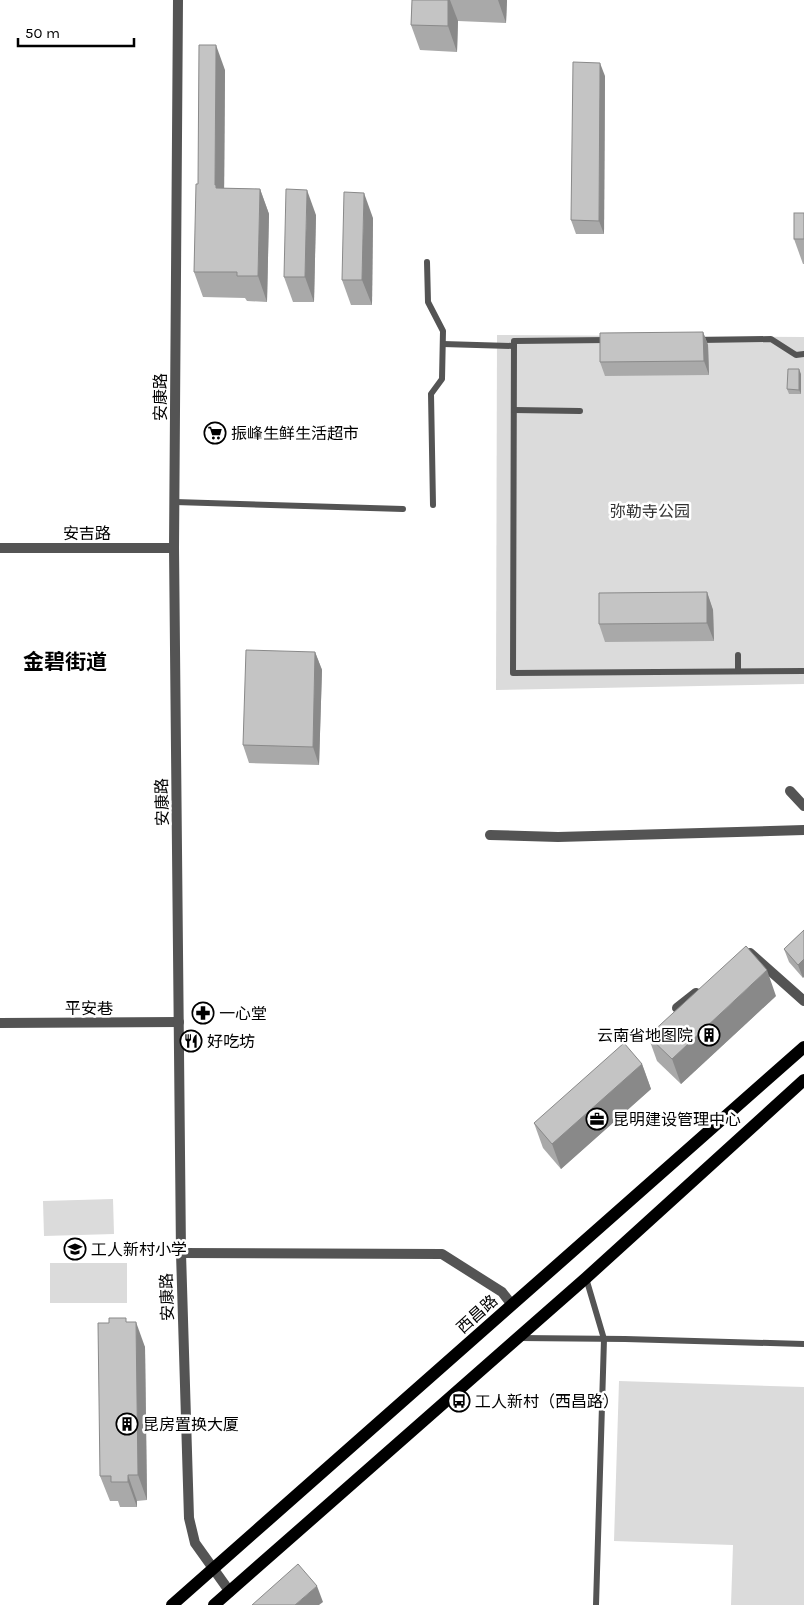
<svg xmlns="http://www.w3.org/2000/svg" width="804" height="1605" font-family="Karla,'Noto Sans SC',sans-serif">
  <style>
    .green { fill: #dbdbdb }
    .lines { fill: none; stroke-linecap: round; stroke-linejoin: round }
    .service { stroke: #545454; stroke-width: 6 }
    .minor { stroke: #545454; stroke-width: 10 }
    .tertiary { stroke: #545454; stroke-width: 10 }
    .primary { stroke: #000; stroke-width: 12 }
    .wall { fill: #a9a9a9 }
    .shaded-wall { fill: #898989 }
    .building { fill: #c4c4c4; stroke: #898989 }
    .labels { text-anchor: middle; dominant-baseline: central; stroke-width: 5; stroke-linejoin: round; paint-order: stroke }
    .street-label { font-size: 16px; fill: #000; stroke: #fff }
    .poi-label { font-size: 16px; fill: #000; stroke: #fff; text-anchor: start }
    .park-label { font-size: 16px; fill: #323232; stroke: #fff }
    .district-label { font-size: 21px; font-weight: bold; fill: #000; stroke: #fff }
  </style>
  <rect width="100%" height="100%" fill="#fff"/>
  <g class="green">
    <path d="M497 335 804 337V684L496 690Z"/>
    <path d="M113 1199 114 1234 44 1236 43 1201Z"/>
    <rect x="50" y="1263" width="77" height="40"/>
    <path d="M619 1381 804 1387V1605H731L733 1545 614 1541Z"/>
  </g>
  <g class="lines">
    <g class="service">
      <path d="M427 262 428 302 443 331 442 379 431 394 433 505"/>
      <path d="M607 340 514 341 513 673 804 671"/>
      <path d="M700 340 771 339 796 355 804 354"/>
      <path d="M443 344 514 346"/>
      <path d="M514 410 580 411"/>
      <path d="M175 502 403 509"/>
      <path d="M738 671V655"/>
      <path d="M586 1278 604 1339 596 1605"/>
      <path d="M520 1338 625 1339 804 1344"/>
    </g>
    <g class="minor">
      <path d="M0 548H174"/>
      <path d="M790 791 804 806"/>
      <path d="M490 835 558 837 804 830"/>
      <path d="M750 953 804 1001"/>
      <path d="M677 1008 696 993"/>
      <path d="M0 1023 179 1022"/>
      <path d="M181 1253 442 1254 502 1292 512 1305"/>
    </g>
    <path class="tertiary" d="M178 0 174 548 181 1253 189 1518 195 1543 230 1592"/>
    <g class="primary">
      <path d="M172 1605 804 1047"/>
      <path d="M214 1605 586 1278 804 1080"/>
    </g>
  </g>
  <g class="wall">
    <path d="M412 0H507L506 23 458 21 457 52 420 50 411 25Z"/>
    <path d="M225 70 224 188 260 189 269 214 267 302 247 301 245 298 203 297 194 272 198 184Z"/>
    <path d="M605 76 604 234H576L571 220Z"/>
    <path d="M804 213V264H803L794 239Z"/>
    <path d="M316 215 314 302H293L284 277Z"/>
    <path d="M373 218 372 305H351L342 280Z"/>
    <path d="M703 332 708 345 709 375 605 376 600 362Z"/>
    <path d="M801 374V394H789L787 389Z"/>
    <path d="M707 592 713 610 714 641 605 642 599 624Z"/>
    <path d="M315 652 322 670 319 765 249 763 243 745Z"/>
    <path d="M804 930 803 978 789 962 784 949Z"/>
    <path d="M776 996 681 1084 657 1061 648 1036Z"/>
    <path d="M642 1064 651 1089 561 1169 543 1148 534 1123Z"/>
    <path d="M128 1322 145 1347 147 1500 137 1501V1507H120L118 1501H110L100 1476Z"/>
  </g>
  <g class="shaded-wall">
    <path d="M448 0H450L458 21 457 52 448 26Z"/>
    <path d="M498 0H507L506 23Z"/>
    <path d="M216 45 225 70 224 206 215 185Z"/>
    <path d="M600 63 605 76 604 234 599 221Z"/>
    <path d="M260 189 269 214 267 302 258 276Z"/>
    <path d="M307 190 316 215 314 302 305 277Z"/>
    <path d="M364 193 373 218 372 305 362 280Z"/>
    <path d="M703 332 708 345 709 375 704 361Z"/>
    <path d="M799 369 801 374V394L799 390Z"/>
    <path d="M707 592 713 610 714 641 707 623Z"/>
    <path d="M315 652 322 670 319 765 313 747Z"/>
    <path d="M804 959V977L803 978 798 965Z"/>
    <path d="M767 970 776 996 681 1084 672 1059Z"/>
    <path d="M642 1064 651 1089 561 1169 552 1144Z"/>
    <path d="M136 1322 145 1347 147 1500 138 1475Z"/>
    <path d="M128 1475 137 1501V1507L128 1482Z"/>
    <path d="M317 1586 323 1602 319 1605H295Z"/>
  </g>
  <g class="building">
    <path d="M412 0H448V26L411 25Z"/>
    <path d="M199 45H216L215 185H216V188L260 189 258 276H237V272H194L196 184H198Z"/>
    <path d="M573 62 600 63 599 221 571 220Z"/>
    <path d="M286 189 307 190 305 277H284Z"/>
    <path d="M344 192 364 193 362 280H342Z"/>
    <rect x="794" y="213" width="10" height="26"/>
    <path d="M703 332 704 361 600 362V333Z"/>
    <path d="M788 369H799V390L787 389Z"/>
    <path d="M707 592V623L599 624V593Z"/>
    <path d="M246 650 315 652 313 747 243 745Z"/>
    <path d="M804 930V959L798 965 784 949Z"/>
    <path d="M746 946 767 970 672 1059 648 1036Z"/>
    <path d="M624 1043 642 1064 552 1144 534 1123Z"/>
    <path d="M109 1318H126V1322H136L138 1475H128V1482H111V1476H100L98 1323H109Z"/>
    <path d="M298 1564 317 1586 295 1605H252Z"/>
  </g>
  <defs>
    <g id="supermarket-ring" transform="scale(1.125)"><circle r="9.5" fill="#fff" stroke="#000" stroke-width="1.5"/><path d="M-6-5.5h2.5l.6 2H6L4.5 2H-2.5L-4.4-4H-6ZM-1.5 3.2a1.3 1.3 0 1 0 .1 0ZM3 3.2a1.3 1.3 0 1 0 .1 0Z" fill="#000"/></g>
    <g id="pharmacy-ring" transform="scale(1.125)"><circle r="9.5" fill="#fff" stroke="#000" stroke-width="1.5"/><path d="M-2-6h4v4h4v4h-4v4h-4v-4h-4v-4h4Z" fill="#000"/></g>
    <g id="building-ring" transform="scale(1.125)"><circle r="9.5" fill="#fff" stroke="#000" stroke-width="1.5"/><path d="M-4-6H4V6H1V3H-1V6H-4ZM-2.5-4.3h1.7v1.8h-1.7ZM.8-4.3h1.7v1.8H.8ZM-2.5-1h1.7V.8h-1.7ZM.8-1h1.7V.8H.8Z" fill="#000"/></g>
    <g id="restaurant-ring" transform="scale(1.125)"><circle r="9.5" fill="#fff" stroke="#000" stroke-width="1.5"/><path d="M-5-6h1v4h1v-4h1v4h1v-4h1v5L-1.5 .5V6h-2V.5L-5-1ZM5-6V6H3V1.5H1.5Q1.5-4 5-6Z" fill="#000"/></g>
    <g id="office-ring" transform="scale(1.125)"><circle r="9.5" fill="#fff" stroke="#000" stroke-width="1.5"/><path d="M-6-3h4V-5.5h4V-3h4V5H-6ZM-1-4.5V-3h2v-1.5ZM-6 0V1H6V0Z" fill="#000"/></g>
    <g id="school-ring" transform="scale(1.125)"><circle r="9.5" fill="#fff" stroke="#000" stroke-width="1.5"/><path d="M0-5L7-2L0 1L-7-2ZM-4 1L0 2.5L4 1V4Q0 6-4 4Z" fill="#000"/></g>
    <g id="bus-ring" transform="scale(1.125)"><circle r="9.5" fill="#fff" stroke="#000" stroke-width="1.5"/><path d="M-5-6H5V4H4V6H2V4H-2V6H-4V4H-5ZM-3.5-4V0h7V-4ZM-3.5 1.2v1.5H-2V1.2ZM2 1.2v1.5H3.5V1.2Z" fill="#000"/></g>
  </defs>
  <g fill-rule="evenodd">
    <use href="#supermarket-ring" x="215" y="433"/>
    <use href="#pharmacy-ring" x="203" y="1013"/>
    <use href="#building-ring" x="709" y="1035"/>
    <use href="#restaurant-ring" x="191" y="1041"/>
    <use href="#office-ring" x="597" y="1119"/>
    <use href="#school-ring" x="75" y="1249"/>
    <use href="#bus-ring" x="459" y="1401"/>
    <use href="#building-ring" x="127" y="1424"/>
  </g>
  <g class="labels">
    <g class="street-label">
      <text transform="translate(160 397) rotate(-90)">安康路</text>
      <text x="87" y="533">安吉路</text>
      <text transform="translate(162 802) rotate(-91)">安康路</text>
      <text x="89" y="1008">平安巷</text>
      <text transform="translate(167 1297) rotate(-92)">安康路</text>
      <text transform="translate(477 1314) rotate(-42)">西昌路</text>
    </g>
    <g class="poi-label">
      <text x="231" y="433">振峰生鲜生活超市</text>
      <text x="219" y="1013">一心堂</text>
      <text x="693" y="1035" text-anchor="end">云南省地图院</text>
      <text x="207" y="1041">好吃坊</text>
      <text x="613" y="1119">昆明建设管理中心</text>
      <text x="91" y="1249">工人新村小学</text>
      <text x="475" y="1401">工人新村（西昌路）</text>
      <text x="143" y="1424">昆房置换大厦</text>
    </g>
    <g class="park-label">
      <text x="650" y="511">弥勒寺公园</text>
    </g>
    <g class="district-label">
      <text x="65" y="662">金碧街道</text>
    </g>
  </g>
  <path d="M18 38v8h116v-8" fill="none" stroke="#000000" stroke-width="2.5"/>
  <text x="25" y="38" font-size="15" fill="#000000" stroke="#ffffff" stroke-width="4" paint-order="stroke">50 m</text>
</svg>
